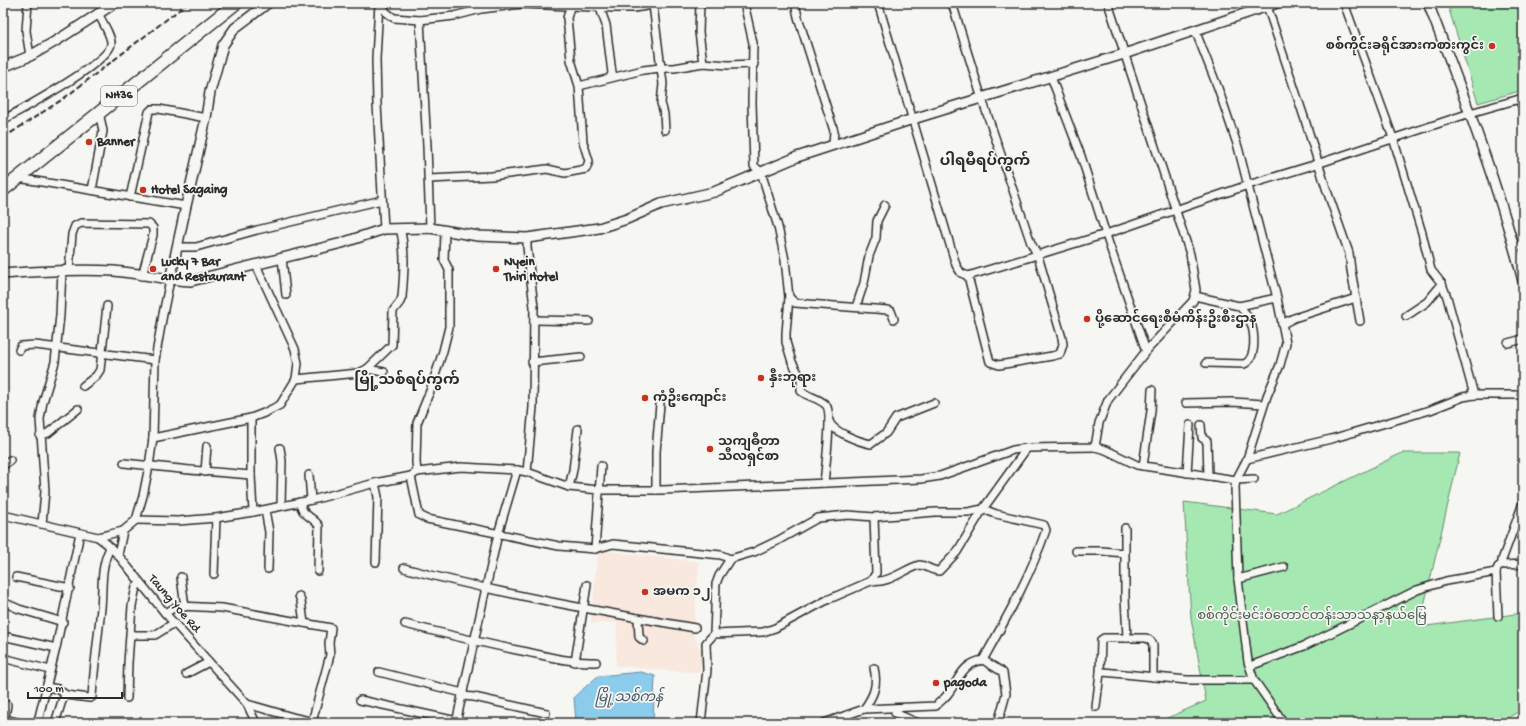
<svg xmlns="http://www.w3.org/2000/svg" width="1526" height="726" font-family="'Gochi Hand','Noto Sans Myanmar',sans-serif">
  <style>
    .built { fill: #f8e8de }
    .green { fill: #a5e8b2; stroke: #688a6e }
    .water { fill: #8bccec; stroke: #658c9f }
    .lines { fill: none; stroke-linecap: round; stroke-linejoin: round }
    .street-casing { stroke: #2b2b2b; stroke-width: 10 }
    .secondary-casing { stroke: #2b2b2b; stroke-width: 12 }
    .highway-casing { stroke: #2b2b2b; stroke-width: 15 }
    .street { stroke: #f6f6f2; stroke-width: 7 }
    .secondary { stroke: #f6f6f2; stroke-width: 9 }
    .highway { stroke: #f6f6f2; stroke-width: 12 }
    .rail { stroke: #2b2b2b; stroke-width: 2; stroke-dasharray: 6 3; stroke-linecap: butt }
    .poi-dot { fill: #c8321e; stroke: #f6f6f2; stroke-width: 1.5 }
    .labels { text-anchor: middle; dominant-baseline: central; stroke-width: 3.5; stroke-linejoin: round; paint-order: stroke }
    .shield { fill: #f6f6f2; stroke: #686867; stroke-width: 1 }
    .shield-label { font-size: 12px; font-weight: bold; fill: #2b2b2b }
    .poi-label { font-size: 13px; font-weight: bold; fill: #2b2b2b; stroke: #f6f6f2; text-anchor: start }
    .street-label { font-size: 13px; fill: #2b2b2b; stroke: #f6f6f2 }
    .park-label { font-size: 13px; fill: #4a5a4d; stroke: #f6f6f2 }
    .water-label { font-size: 14px; font-style: italic; fill: #485b65; stroke: #f6f6f2 }
    .quarter-label { font-size: 15px; font-weight: bold; fill: #2b2b2b; stroke: #f6f6f2 }
  </style>
  <rect width="100%" height="100%" fill="#f6f6f2"/>
  <filter id="ink" filterUnits="userSpaceOnUse"><feTurbulence type="fractalNoise" baseFrequency=".025" numOctaves="2"/><feDisplacementMap in="SourceGraphic" scale="8" xChannelSelector="R" yChannelSelector="G"/><feConvolveMatrix kernelMatrix="1 2 1 2 8 2 1 2 1" color-interpolation-filters="sRGB"/></filter>
  <g filter="url(#ink)">
    <path class="built" d="M598 550 699 562 693 635 703 654 699 673 616 666 617 622 591 623Z"/>
    <g class="green">
      <path d="M1447 3H1523V90L1478 103Z"/>
      <path d="M1402 453H1460L1419 627 1523 613V709L1499 723H1156L1206 701 1191 618 1184 502 1277 514Z"/>
    </g>
    <path class="water" d="M641 672 655 676 653 723H576L574 697 598 676Z"/>
    <g class="lines">
      <g class="street-casing">
        <g id="street">
          <path d="M28 3 26 31 30 56"/>
          <path d="M379 3 376 59 377 104 384 229"/>
          <path d="M381 3 386 12 394 18 420 20 454 16 481 9 522 4 615 8H634L665 3"/>
          <path d="M700 3 699 32 703 63"/>
          <path d="M744 3 753 43 752 103 754 166 761 172 778 227 785 260 789 297 786 333V342L792 362 801 378V391C808 397 819 398 826 405 833 412 825 471 824 483"/>
          <path d="M795 3 798 17 834 131 833 145"/>
          <path d="M878 3 956 265 961 273 968 276 1106 234 1248 185 1320 163 1470 113 1523 98"/>
          <path d="M952 3 982 99 1031 243 1038 256 1062 338 1063 344 1060 354 1052 356 999 365 990 362 968 276"/>
          <path d="M1266 3 1305 120 1326 188 1349 253 1351 270 1356 298 1294 318 1282 324"/>
          <path d="M1344 3 1393 138 1422 233 1431 270 1442 284 1447 297 1474 395"/>
          <path d="M653 5 663 84 661 103 664 114 665 130"/>
          <path d="M600 8 606 25 612 73 610 78"/>
          <path d="M420 20 427 146 430 228"/>
          <path d="M1195 30 1218 88 1238 147 1277 298 1286 343 1280 365 1267 396 1247 459 1236 480 1235 487 1238 579 1248 662 1254 680 1284 723"/>
          <path d="M1051 77 1081 156 1109 244 1146 351"/>
          <path d="M579 86 643 70 660 68H674L703 63 728 65 754 64"/>
          <path d="M1519 99 1523 109"/>
          <path d="M3 120C22 109 109 63 111 44 112 36 101 20 98 13"/>
          <path d="M18 178 186 206"/>
          <path d="M429 179 492 176 547 169 565 173 586 169 589 161 583 142 579 86 571 60 567 18 570 7"/>
          <path d="M92 190 103 131 99 112"/>
          <path d="M130 197 149 112 152 109H159L206 118"/>
          <path d="M1514 246H1523"/>
          <path d="M177 247H196L257 230 382 200"/>
          <path d="M282 258 286 295"/>
          <path d="M256 265 295 349 298 363 296 379"/>
          <path d="M69 270 72 234 75 226 81 223 149 224 153 228V235L142 276"/>
          <path d="M1195 296 1239 306C1243 310 1248 315 1250 321 1255 332 1257 359 1244 364L1206 363"/>
          <path d="M789 297 795 303 888 310 891 311 894 319"/>
          <path d="M1356 298 1360 321"/>
          <path d="M1239 306 1277 298"/>
          <path d="M856 307 864 283 869 256 876 238 877 221 885 205"/>
          <path d="M1406 316 1427 302 1442 284"/>
          <path d="M534 320 589 321"/>
          <path d="M1508 343 1523 339"/>
          <path d="M19 350 21 346 35 345 155 360"/>
          <path d="M532 362 581 357"/>
          <path d="M367 369 384 372"/>
          <path d="M83 386 96 376 100 370 107 306"/>
          <path d="M1186 403 1232 402 1264 404"/>
          <path d="M251 418V475L253 512"/>
          <path d="M829 421C832 432 860 442 871 444L886 433 896 418 934 403"/>
          <path d="M1201 425 1202 438 1207 441 1208 476"/>
          <path d="M40 436 48 433 78 409"/>
          <path d="M153 438 251 418 264 413 280 405 296 379 359 373 367 369 392 345 393 311 400 302 402 297C404 274 406 251 400 228"/>
          <path d="M1095 447 1106 450 1137 465 1236 480 1254 479"/>
          <path d="M280 448 282 461 281 506"/>
          <path d="M1247 459 1331 439 1430 410 1463 397 1474 395H1523"/>
          <path d="M124 463C166 468 208 472 251 475"/>
          <path d="M3 466 10 460"/>
          <path d="M1143 466 1151 411 1152 390"/>
          <path d="M205 472 207 446"/>
          <path d="M417 472 416 462 417 423 430 391 443 351 449 327V270L444 260 445 230"/>
          <path d="M527 472 533 407 534 307 527 247V238"/>
          <path d="M1187 473 1190 425"/>
          <path d="M309 475 311 500"/>
          <path d="M411 476 419 515 427 519 559 546 595 549 613 544 721 555 730 559"/>
          <path d="M375 483 378 497 376 562"/>
          <path d="M569 487 573 470 578 429"/>
          <path d="M656 490V452L660 404"/>
          <path d="M300 502C302 517 313 516 319 526L318 571"/>
          <path d="M265 510 269 532 268 569"/>
          <path d="M3 515 98 537 107 544 118 555 165 613 247 704 296 718 318 723"/>
          <path d="M136 520 178 521 216 518 253 512 316 499 375 483 411 476 417 472 461 467 517 470 527 472 569 487 599 490H662L921 479 940 476 1013 450 1027 448 1095 447 1099 423 1108 400 1146 351 1193 301 1196 290 1190 254 1108 3"/>
          <path d="M42 524 45 491 40 419 43 402 55 362 60 315 62 270"/>
          <path d="M1125 528V597L1127 638"/>
          <path d="M98 537 123 531 136 520 143 496 149 466 153 438 155 360 163 314 170 280"/>
          <path d="M595 549 601 466"/>
          <path d="M1076 551H1102L1124 553"/>
          <path d="M118 555 123 531"/>
          <path d="M1502 564 1505 565 1523 564"/>
          <path d="M404 568C500 594 597 611 695 628"/>
          <path d="M214 574 216 518"/>
          <path d="M16 577 70 588"/>
          <path d="M181 577 185 607"/>
          <path d="M1238 579 1284 567"/>
          <path d="M299 596 301 601 304 623"/>
          <path d="M3 602 19 609 63 622"/>
          <path d="M165 613 174 608 180 606 222 608 331 628 329 643 330 655 312 722"/>
          <path d="M1498 616 1496 572 1498 567 1502 564V560L1523 503"/>
          <path d="M638 618 639 637 644 641"/>
          <path d="M405 624C445 634 486 644 527 652 550 657 572 663 596 662"/>
          <path d="M714 634 763 632 775 628 827 600 871 581 876 573 874 517"/>
          <path d="M131 635H155L174 623"/>
          <path d="M3 636 56 648 80 533"/>
          <path d="M3 658 50 670"/>
          <path d="M983 660 1001 671 1003 673 1006 694 998 723"/>
          <path d="M575 662 587 585"/>
          <path d="M1250 666 1304 646 1333 632 1417 590 1446 581 1496 572"/>
          <path d="M379 672 463 693"/>
          <path d="M1100 673 1101 640 1104 638H1146L1151 641 1153 645V677"/>
          <path d="M186 674 209 662"/>
          <path d="M46 687 58 689 66 695"/>
          <path d="M462 696 474 697 546 713"/>
          <path d="M127 698 128 663 132 606 136 587 140 584"/>
          <path d="M360 700 457 721"/>
          <path d="M247 704 256 723"/>
          <path d="M1096 707 1100 673 1103 672 1187 680H1254"/>
          <path d="M864 709C874 695 878 685 874 668"/>
          <path d="M895 713 918 723"/>
          <path d="M3 719 21 723"/>
          <path d="M4 723 7 705"/>
          <path d="M36 723 39 717 56 648"/>
          <path d="M55 723 62 701 66 695 90 698 92 697C94 667 98 638 101 608 103 587 100 567 110 548"/>
          <path d="M456 723 498 534 517 470"/>
          <path d="M701 723 707 670 706 643 714 634 716 584 719 576 730 559 754 552 777 541 818 518 848 515 874 517 935 512H968L983 509 1027 448"/>
          <path d="M824 723 864 709 936 706C939 702 944 699 947 695 960 679 961 664 983 660 1007 617 1030 577 1046 530L1044 525 996 514 983 509 957 552 939 571C931 571 926 565 919 565 903 570 888 584 871 581"/>
        </g>
      </g>
      <g class="secondary-casing">
        <g id="secondary">
          <path d="M1428 3C1463 94 1499 186 1523 281"/>
          <path d="M3 67 30 56 56 41 115 3"/>
          <path d="M3 274C40 271 77 269 114 271 140 273 165 280 191 281L342 243 384 229 430 228 478 236 527 238 599 228 627 219 661 204 714 192 797 157 913 119 1124 54 1277 3"/>
          <path d="M170 280 186 206 206 118 210 92 223 45 235 28 268 3"/>
        </g>
      </g>
      <g class="highway-casing">
        <path id="highway" d="M3 190 236 3"/>
      </g>
      <use href="#street" class="street"/>
      <use href="#secondary" class="secondary"/>
      <use href="#highway" class="highway"/>
      <path class="rail" d="M3 138 63 99 188 3"/>
    </g>
  </g>
  <g class="poi-dot">
    <circle cx="1492" cy="46" r="4"/>
    <circle cx="89" cy="142" r="4"/>
    <circle cx="143" cy="190" r="4"/>
    <circle cx="153" cy="269" r="4"/>
    <circle cx="496" cy="269" r="4"/>
    <circle cx="1087" cy="319" r="4"/>
    <circle cx="761" cy="378" r="4"/>
    <circle cx="645" cy="398" r="4"/>
    <circle cx="710" cy="449" r="4"/>
    <circle cx="645" cy="592" r="4"/>
    <circle cx="936" cy="683" r="4"/>
  </g>
  <g class="labels">
    <rect class="shield" x="101" y="86" width="36" height="20" rx="3"/>
    <g class="shield-label">
      <text x="119" y="96">NH36</text>
    </g>
    <g class="poi-label">
      <text x="1484" y="46" text-anchor="end">စစ်ကိုင်းခရိုင်အားကစားကွင်း</text>
      <text x="97" y="142">Banner</text>
      <text x="151" y="190">Hotel Sagaing</text>
      <text x="161" y="262">Lucky 7 Bar<tspan x="161" dy="15">and Restaurant</tspan></text>
      <text x="504" y="262">Nyein<tspan x="504" dy="15">Thiri Hotel</tspan></text>
      <text x="1095" y="319">ပို့ဆောင်ရေးစီမံကိန်းဦးစီးဌာန</text>
      <text x="769" y="378">နှီးဘုရား</text>
      <text x="653" y="398">ကံဦးကျောင်း</text>
      <text x="718" y="442">သကျဓီတာ<tspan x="718" dy="15">သီလရှင်စာ</tspan></text>
      <text x="653" y="592">အမက ၁၂</text>
      <text x="944" y="683">pagoda</text>
    </g>
    <g class="street-label">
      <text transform="translate(174 604) rotate(49)">Taung Yoe Rd</text>
    </g>
    <g class="park-label">
      <text x="1312" y="616">စစ်ကိုင်းမင်းဝံတောင်တန်းသာသနာ့နယ်မြေ</text>
    </g>
    <g class="water-label">
      <text x="629" y="698">မြို့သစ်ကန်</text>
    </g>
    <g class="quarter-label">
      <text x="985" y="162">ပါရမီရပ်ကွက်</text>
      <text x="407" y="381">မြို့သစ်ရပ်ကွက်</text>
    </g>
  </g>
  <rect width="1526" height="726" fill="none" stroke="#f6f6f2" stroke-width="16"/>
  <rect x="8" y="8" width="1510" height="710" fill="none" stroke="#2b2b2b" stroke-width="1.5" filter="url(#ink)"/>
  <path d="M28 692v6h94v-6" fill="none" stroke="#2b2b2b" stroke-width="2"/>
  <text x="34" y="692" font-size="12" fill="#2b2b2b" stroke="#f6f6f2" stroke-width="3" paint-order="stroke">100 m</text>
</svg>
